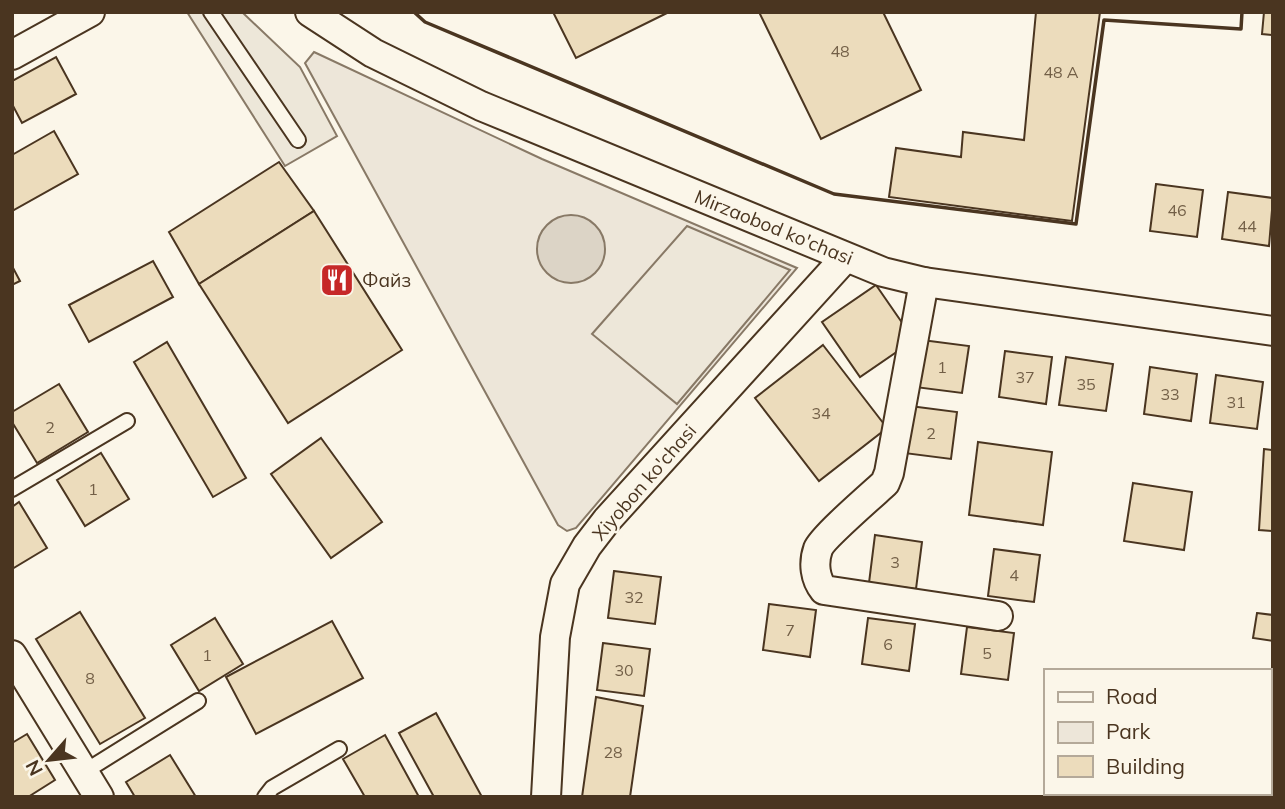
<svg xmlns="http://www.w3.org/2000/svg" width="1285" height="809" font-family="Mulish,sans-serif">
  <style>
    .green { fill: #ede6d9; stroke: #887966; stroke-width: 2 }
    .parking { fill: #ede7d9; stroke: #887966; stroke-width: 2 }
    .water { fill: #dcd4c6; stroke: #887966; stroke-width: 2 }
    .building { fill: #ecdcbc; stroke: #4a3520; stroke-width: 2 }
    .lines { fill: none; stroke-linecap: round; stroke-linejoin: round }
    .lane-casing { stroke: #4a3520; stroke-width: 18 }
    .street-casing { stroke: #4a3520; stroke-width: 32 }
    .lane { stroke: #fbf6e9; stroke-width: 14 }
    .street { stroke: #fbf6e9; stroke-width: 28 }
    .wall { stroke: #4a3520; stroke-width: 3.5 }
    .labels { text-anchor: middle; dominant-baseline: central; stroke-width: 5; stroke-linejoin: round; paint-order: stroke }
    .number-label { font-size: 16px; fill: #725f47 }
    .street-label { font-size: 19px; fill: #4a3520; stroke: #fbf6e9 }
    .poi-label { font-size: 19px; fill: #4a3520; stroke: #fbf6e9; text-anchor: start }
  </style>
  <rect width="100%" height="100%" fill="#fbf6e9"/>
  <path class="green" d="M314 52 542 159 797 268 576 528 567 531 558 525 305 63Z"/>
  <g class="parking">
    <path d="M187 12H242L300 67 337 136 285 166Z"/>
    <path d="M687 226 790 270 677 404 592 334Z"/>
  </g>
  <circle class="water" cx="571" cy="249" r="34"/>
  <g class="building">
    <path d="M553 12H669L576 58Z"/>
    <path d="M759 12H883L921 90 821 139Z"/>
    <path d="M1036 12H1100L1072 221 889 197 896 148 961 157 963 132 1024 140Z"/>
    <path d="M1264 12H1273V35L1262 34Z"/>
    <path d="M56 57 76 94 22 123 12 104V81Z"/>
    <path d="M54 131 78 174 12 211V155Z"/>
    <path d="M279 162 314 211 199 284 169 232Z"/>
    <path d="M1156 184 1203 190 1197 237 1150 231Z"/>
    <path d="M1228 192 1273 198 1269 246 1222 239Z"/>
    <path d="M314 211 402 350 288 423 199 284Z"/>
    <path d="M153 261 173 297 89 342 69 305Z"/>
    <path d="M12 266 20 281 12 285Z"/>
    <path d="M876 285 914 340 860 377 822 322Z"/>
    <path d="M922 340 969 346 962 393 915 387Z"/>
    <path d="M167 342 246 478 213 497 134 362Z"/>
    <path d="M823 345 887 428 819 481 755 398Z"/>
    <path d="M1005 351 1052 357 1046 404 999 397Z"/>
    <path d="M1066 357 1113 364 1106 411 1059 405Z"/>
    <path d="M1150 367 1197 374 1191 421 1144 414Z"/>
    <path d="M1216 375 1263 382 1257 429 1210 423Z"/>
    <path d="M59 384 88 432 37 463 12 422V412Z"/>
    <path d="M910 406 957 412 951 459 904 453Z"/>
    <path d="M321 438 382 522 331 558 271 474Z"/>
    <path d="M978 442 1052 452 1043 525 969 515Z"/>
    <path d="M1264 449 1273 450V531L1259 530Z"/>
    <path d="M101 453 129 499 85 526 57 480Z"/>
    <path d="M1133 483 1192 492 1184 550 1124 541Z"/>
    <path d="M19 502 47 548 12 569V507Z"/>
    <path d="M875 535 922 542 916 589 869 583Z"/>
    <path d="M994 549 1040 555 1034 602 988 596Z"/>
    <path d="M614 571 661 577 655 624 608 618Z"/>
    <path d="M769 604 816 610 810 657 763 650Z"/>
    <path d="M80 612 145 718 100 744 36 639Z"/>
    <path d="M1257 613 1273 615V641L1253 638Z"/>
    <path d="M215 618 243 664 199 691 171 645Z"/>
    <path d="M868 618 915 624 909 671 862 664Z"/>
    <path d="M332 621 363 678 256 734 226 677Z"/>
    <path d="M967 627 1014 633 1008 680 961 674Z"/>
    <path d="M603 643 650 649 644 696 597 690Z"/>
    <path d="M596 697 643 706 630 797H582Z"/>
    <path d="M436 713 482 797H434L399 733Z"/>
    <path d="M27 734 55 780 28 797H12V743Z"/>
    <path d="M385 735 419 797H365L343 759Z"/>
    <path d="M170 755 196 797H135L126 782Z"/>
  </g>
  <g class="lines">
    <g class="lane-casing">
      <g id="lane">
        <path d="M211 12 298 140"/>
        <path d="M12 489 127 421"/>
        <path d="M84 772 198 701"/>
        <path d="M265 797 272 788 339 749"/>
      </g>
    </g>
    <g class="street-casing">
      <g id="street">
        <path d="M310 12 373 53 481 106 883 272 924 282 1273 331"/>
        <path d="M12 55 90 12"/>
        <path d="M924 282 889 473 885 483C873 494 822 538 818 549 813 563 815 579 824 590L998 616"/>
        <path d="M12 655 99 797"/>
        <path d="M546 797 555 637 565 584 587 546 607 520 845 258"/>
      </g>
    </g>
    <use href="#lane" class="lane"/>
    <use href="#street" class="street"/>
    <path class="wall" d="M414 12 425 22 834 194 1076 224 1104 20 1241 29 1242 12"/>
  </g>
  <defs>
    <g id="restaurant-square" transform="scale(1.75)"><rect x="-9" y="-9" width="18" height="18" rx="4" fill="#c62828" stroke="#fbf6e9"/><path d="M-5-6h1v4h1v-4h1v4h1v-4h1v5L-1.5 .5V6h-2V.5L-5-1ZM5-6V6H3V1.5H1.5Q1.5-4 5-6Z" fill="#fff"/></g>
  </defs>
  <g fill-rule="evenodd">
    <use href="#restaurant-square" x="337" y="280"/>
  </g>
  <g class="labels">
    <g class="number-label">
      <text x="840" y="51">48</text>
      <text x="1061" y="72">48 А</text>
      <text x="1177" y="210">46</text>
      <text x="1247" y="226">44</text>
      <text x="942" y="367">1</text>
      <text x="1025" y="377">37</text>
      <text x="1086" y="384">35</text>
      <text x="1170" y="394">33</text>
      <text x="1236" y="402">31</text>
      <text x="821" y="413">34</text>
      <text x="50" y="427">2</text>
      <text x="931" y="433">2</text>
      <text x="93" y="489">1</text>
      <text x="895" y="562">3</text>
      <text x="1014" y="575">4</text>
      <text x="634" y="597">32</text>
      <text x="790" y="630">7</text>
      <text x="888" y="644">6</text>
      <text x="987" y="653">5</text>
      <text x="207" y="655">1</text>
      <text x="624" y="670">30</text>
      <text x="90" y="678">8</text>
      <text x="613" y="752">28</text>
    </g>
    <g class="street-label">
      <text transform="translate(774 227) rotate(22)">Mirzaobod ko'chasi</text>
      <text transform="translate(644 482) rotate(-49)">Xiyobon ko'chasi</text>
    </g>
    <g class="poi-label">
      <text x="362" y="280">Файз</text>
    </g>
  </g>
  <rect width="1285" height="809" fill="none" stroke="#4a3520" stroke-width="28"/>
  <rect x="1044" y="669" width="228" height="126" fill="#fbf6e9" stroke="#b4a999" stroke-width="2"/>
  <rect x="1058" y="692" width="35" height="10" fill="#fbf6e9" stroke="#b4a999" stroke-width="2"/>
  <text x="1106" y="704" font-size="21" fill="#4a3520">Road</text>
  <rect x="1058" y="722" width="35" height="21" fill="#ede6d9" stroke="#b4a999" stroke-width="2"/>
  <text x="1106" y="739" font-size="21" fill="#4a3520">Park</text>
  <rect x="1058" y="756" width="35" height="21" fill="#ecdcbc" stroke="#b4a999" stroke-width="2"/>
  <text x="1106" y="774" font-size="21" fill="#4a3520">Building</text>
  <g transform="translate(49 760) rotate(242)" stroke="#fbf6e9" stroke-width="5" paint-order="stroke">
  <path d="M0-5L12 26L0 18L-12 26Z" fill="#4a3520"/>
  <text y="-10" font-size="19" font-weight="bold" text-anchor="middle" fill="#4a3520">N</text>
  </g>
</svg>
